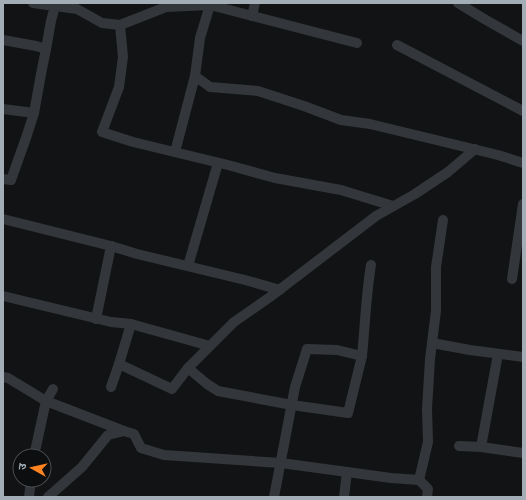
<svg xmlns="http://www.w3.org/2000/svg" width="526" height="500" font-family="'DejaVu Sans','Noto Sans Devanagari',sans-serif">
  <style>
    .lines { fill: none; stroke-linecap: round; stroke-linejoin: round }
    .minor { stroke: #33363a; stroke-width: 10 }
  </style>
  <rect width="100%" height="100%" fill="#121314"/>
  <g class="lines">
    <g class="minor">
      <path d="M33 3 77 9 102 23 120 25 166 7 167 3"/>
      <path d="M458 3 486 20 523 41"/>
      <path d="M210 5 200 38 195 76 210 87 258 91 304 106 341 120 370 124 498 155 523 163"/>
      <path d="M166 7 210 5 357 43"/>
      <path d="M252 16 255 3"/>
      <path d="M120 25 123 57 119 87 102 132 133 142 228 165 275 178 341 190 393 206"/>
      <path d="M3 40 36 46 46 49 51 21 55 6"/>
      <path d="M397 45 523 111"/>
      <path d="M3 109 34 113"/>
      <path d="M175 152 195 76"/>
      <path d="M3 179 11 180 27 135 34 113 41 74 46 49"/>
      <path d="M3 219 111 246 137 254 245 280 280 290"/>
      <path d="M188 266 218 163"/>
      <path d="M512 279 523 204"/>
      <path d="M3 296 111 322 131 324 119 364 172 389 188 368 234 322 270 297 376 216 415 194 448 172 475 149"/>
      <path d="M96 319 111 246"/>
      <path d="M131 324 210 346"/>
      <path d="M432 343 470 350 523 357"/>
      <path d="M188 368 207 384 218 391 292 405 348 413 362 356"/>
      <path d="M3 377 8 378 46 401 124 431"/>
      <path d="M111 387 119 364"/>
      <path d="M459 446 481 447 523 453"/>
      <path d="M481 447 498 354"/>
      <path d="M34 456 46 401 53 389"/>
      <path d="M419 480 428 442 427 409 430 359 436 311V267L443 220"/>
      <path d="M29 497 31 480"/>
      <path d="M48 497 82 467 108 435 124 431 134 434 141 448 164 455 281 463 391 478 419 480 428 489 427 497"/>
      <path d="M274 497 295 387 307 349 337 350 362 356C365 326 366 295 371 265"/>
      <path d="M344 497 347 472"/>
    </g>
  </g>
  <rect width="526" height="500" fill="none" stroke="#a3adb6" stroke-width="8"/>
  <g transform="translate(32 468) rotate(278)"><circle r="19" fill="#0d0e0f" stroke="#494e52"/>
  <path d="M0-3L7 15L0 10L-7 15Z" fill="#ff8320"/>
  <text y="-6" font-size="11" font-weight="bold" text-anchor="middle" fill="#a3adb6">उ</text>
  </g>
</svg>
